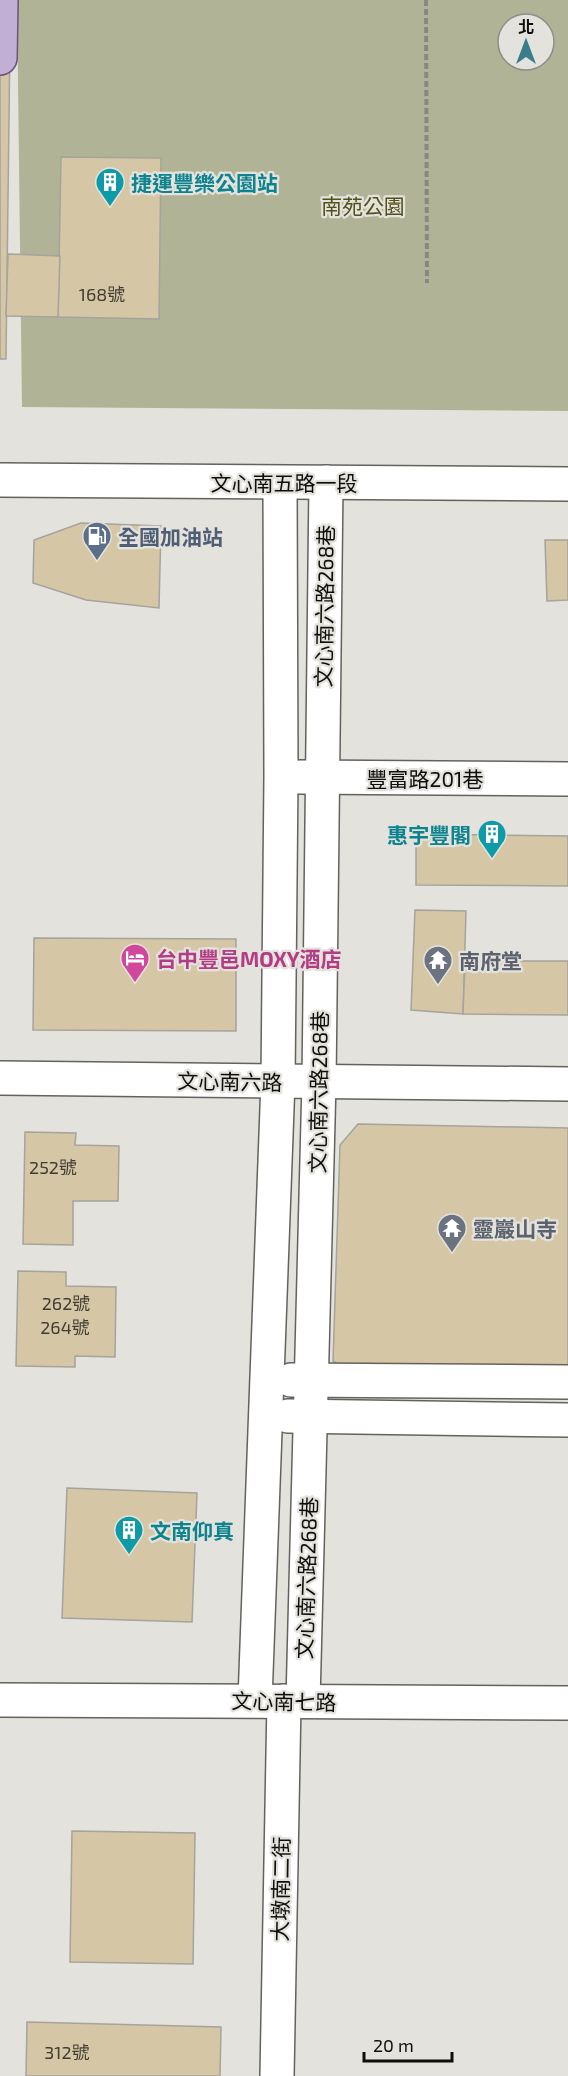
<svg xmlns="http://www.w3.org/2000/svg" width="568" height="2076" font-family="'Exo 2','Noto Sans TC',sans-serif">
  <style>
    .green { fill: #b1b396; fill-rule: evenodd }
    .building { fill: #d5c7a6; stroke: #a5a39d; stroke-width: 1.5 }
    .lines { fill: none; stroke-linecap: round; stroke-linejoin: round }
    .minor-casing { stroke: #64625d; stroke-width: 36 }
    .major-casing { stroke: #68547c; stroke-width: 36 }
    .path { stroke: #888783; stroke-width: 4; stroke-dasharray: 6 3; stroke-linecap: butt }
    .minor { stroke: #fff; stroke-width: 33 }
    .major { stroke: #c1afd5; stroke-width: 33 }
    .labels { text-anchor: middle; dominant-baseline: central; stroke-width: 4.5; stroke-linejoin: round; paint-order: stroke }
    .number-label { font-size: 18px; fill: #403c32 }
    .culture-label { font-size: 21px; font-weight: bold; fill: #0d838f; stroke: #e4e2dc; text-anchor: start }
    .park-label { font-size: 21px; fill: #515119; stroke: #e4e2dc }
    .street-label { font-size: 21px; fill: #0f0e0c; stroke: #e4e2dc }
    .service-label { font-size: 21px; font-weight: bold; fill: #4e5e75; stroke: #e4e2dc; text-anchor: start }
    .hotel-label { font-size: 21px; font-weight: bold; fill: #b23c85; stroke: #e4e2dc; text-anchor: start }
    .worship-label { font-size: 21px; font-weight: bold; fill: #5b616d; stroke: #e4e2dc; text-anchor: start }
  </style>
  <rect width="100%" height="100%" fill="#e4e2dc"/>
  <path class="green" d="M17 0H568V411L22 407ZM508 24H544V60H508Z"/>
  <g class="building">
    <path d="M0 38H10L6 359H0Z"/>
    <path d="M61 157 161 158 159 319 58 317Z"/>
    <path d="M8 254 60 256 58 317 6 316Z"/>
    <path d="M81 523 161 526 159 608 86 600 33 583 34 540Z"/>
    <path d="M545 540H568V600L547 601Z"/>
    <path d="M416 834 568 836V886L416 885Z"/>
    <path d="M415 910 466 911 463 1014 411 1010Z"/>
    <path d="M34 938 236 939V1031L33 1030Z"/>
    <path d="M465 961H568V1015L463 1014Z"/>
    <path d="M358 1124 568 1128V1370H347L333 1361 340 1145Z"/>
    <path d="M25 1132 76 1133 75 1145 119 1146 118 1201H73V1245L23 1244Z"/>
    <path d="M18 1271 66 1272V1286L116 1287 115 1357 75 1356V1367L16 1366Z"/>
    <path d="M67 1488 197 1493 192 1622 62 1618Z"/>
    <path d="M72 1831 195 1833 193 1964 70 1962Z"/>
    <path d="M27 2022 221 2027 220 2076H26Z"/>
  </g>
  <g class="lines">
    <g class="minor-casing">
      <g id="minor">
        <path d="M0 480 568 484"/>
        <path d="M300 777 568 779"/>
        <path d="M0 1078 568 1084"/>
        <path d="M291 1380 568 1382"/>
        <path d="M288 1416 568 1420"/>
        <path d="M0 1700 568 1703"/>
        <path d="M255 1700 278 1081 281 777 280 483"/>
        <path d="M303 1701 319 1082 326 482"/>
        <path d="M277 2076 284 1701"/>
      </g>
    </g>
    <g class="major-casing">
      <path id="major" d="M0 58 1 0"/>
    </g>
    <path class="path" d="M426 0 427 283"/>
    <use href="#minor" class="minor"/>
    <use href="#major" class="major"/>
  </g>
  <defs>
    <g id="building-pin" transform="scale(1.5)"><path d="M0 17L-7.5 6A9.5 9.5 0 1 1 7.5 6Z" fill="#0f9aa8" stroke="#e4e2dc"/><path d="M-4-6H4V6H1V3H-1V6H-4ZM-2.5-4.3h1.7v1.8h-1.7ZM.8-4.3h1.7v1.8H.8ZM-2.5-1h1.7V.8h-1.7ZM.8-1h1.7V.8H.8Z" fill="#fff"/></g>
    <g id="fuel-pin" transform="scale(1.5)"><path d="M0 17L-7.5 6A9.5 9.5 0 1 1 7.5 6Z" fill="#5c6f8a" stroke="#e4e2dc"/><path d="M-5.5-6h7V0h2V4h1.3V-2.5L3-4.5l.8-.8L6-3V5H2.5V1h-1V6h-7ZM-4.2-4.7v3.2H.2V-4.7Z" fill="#fff"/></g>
    <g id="hotel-pin" transform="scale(1.5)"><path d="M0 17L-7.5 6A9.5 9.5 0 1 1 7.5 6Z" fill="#d1479c" stroke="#e4e2dc"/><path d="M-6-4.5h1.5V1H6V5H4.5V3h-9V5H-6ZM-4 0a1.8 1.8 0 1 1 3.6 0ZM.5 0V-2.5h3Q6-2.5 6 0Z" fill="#fff"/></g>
    <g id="temple-pin" transform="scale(1.5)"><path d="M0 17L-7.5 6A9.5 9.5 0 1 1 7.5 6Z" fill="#6b7280" stroke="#e4e2dc"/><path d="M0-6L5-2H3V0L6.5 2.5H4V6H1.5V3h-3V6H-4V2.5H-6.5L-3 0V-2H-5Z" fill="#fff"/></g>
  </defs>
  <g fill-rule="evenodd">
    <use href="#building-pin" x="110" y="182"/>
    <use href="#fuel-pin" x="97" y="536"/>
    <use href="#building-pin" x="492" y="834"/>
    <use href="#hotel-pin" x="135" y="958"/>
    <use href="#temple-pin" x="438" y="960"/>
    <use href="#temple-pin" x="452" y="1228"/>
    <use href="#building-pin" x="129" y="1530"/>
  </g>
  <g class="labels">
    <g class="number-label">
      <text x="102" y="294">168號</text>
      <text x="53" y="1167">252號</text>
      <text x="66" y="1303">262號</text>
      <text x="65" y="1327">264號</text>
      <text x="67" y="2052">312號</text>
    </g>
    <g class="culture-label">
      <text x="131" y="182">捷運豐樂公園站</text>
      <text x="471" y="834" text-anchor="end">惠宇豐閣</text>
      <text x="150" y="1530">文南仰真</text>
    </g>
    <g class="park-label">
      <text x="363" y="205">南苑公園</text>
    </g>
    <g class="street-label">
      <text x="284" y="482">文心南五路一段</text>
      <text transform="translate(324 606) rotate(-89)">文心南六路268巷</text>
      <text x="425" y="778">豐富路201巷</text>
      <text transform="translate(230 1081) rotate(1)">文心南六路</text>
      <text transform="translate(318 1092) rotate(-89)">文心南六路268巷</text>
      <text transform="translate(306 1578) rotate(-88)">文心南六路268巷</text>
      <text transform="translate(284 1701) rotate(1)">文心南七路</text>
      <text transform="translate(280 1889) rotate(-89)">大墩南二街</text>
    </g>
    <g class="service-label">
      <text x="118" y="536">全國加油站</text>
    </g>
    <g class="hotel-label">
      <text x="156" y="958">台中豐邑MOXY酒店</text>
    </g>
    <g class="worship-label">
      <text x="459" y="960">南府堂</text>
      <text x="473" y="1228">靈巖山寺</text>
    </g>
  </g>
  <g transform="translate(526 42)"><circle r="28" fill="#e4e2dc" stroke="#8f8d89" stroke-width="1.5"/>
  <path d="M0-4.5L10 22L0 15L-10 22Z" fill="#397d8c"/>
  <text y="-9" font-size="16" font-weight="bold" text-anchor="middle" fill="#0f0e0c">北</text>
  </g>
  <path d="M364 2052v9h88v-9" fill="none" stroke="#0f0e0c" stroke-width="3"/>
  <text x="373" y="2052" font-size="18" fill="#0f0e0c" stroke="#e4e2dc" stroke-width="4.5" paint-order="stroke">20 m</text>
</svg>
